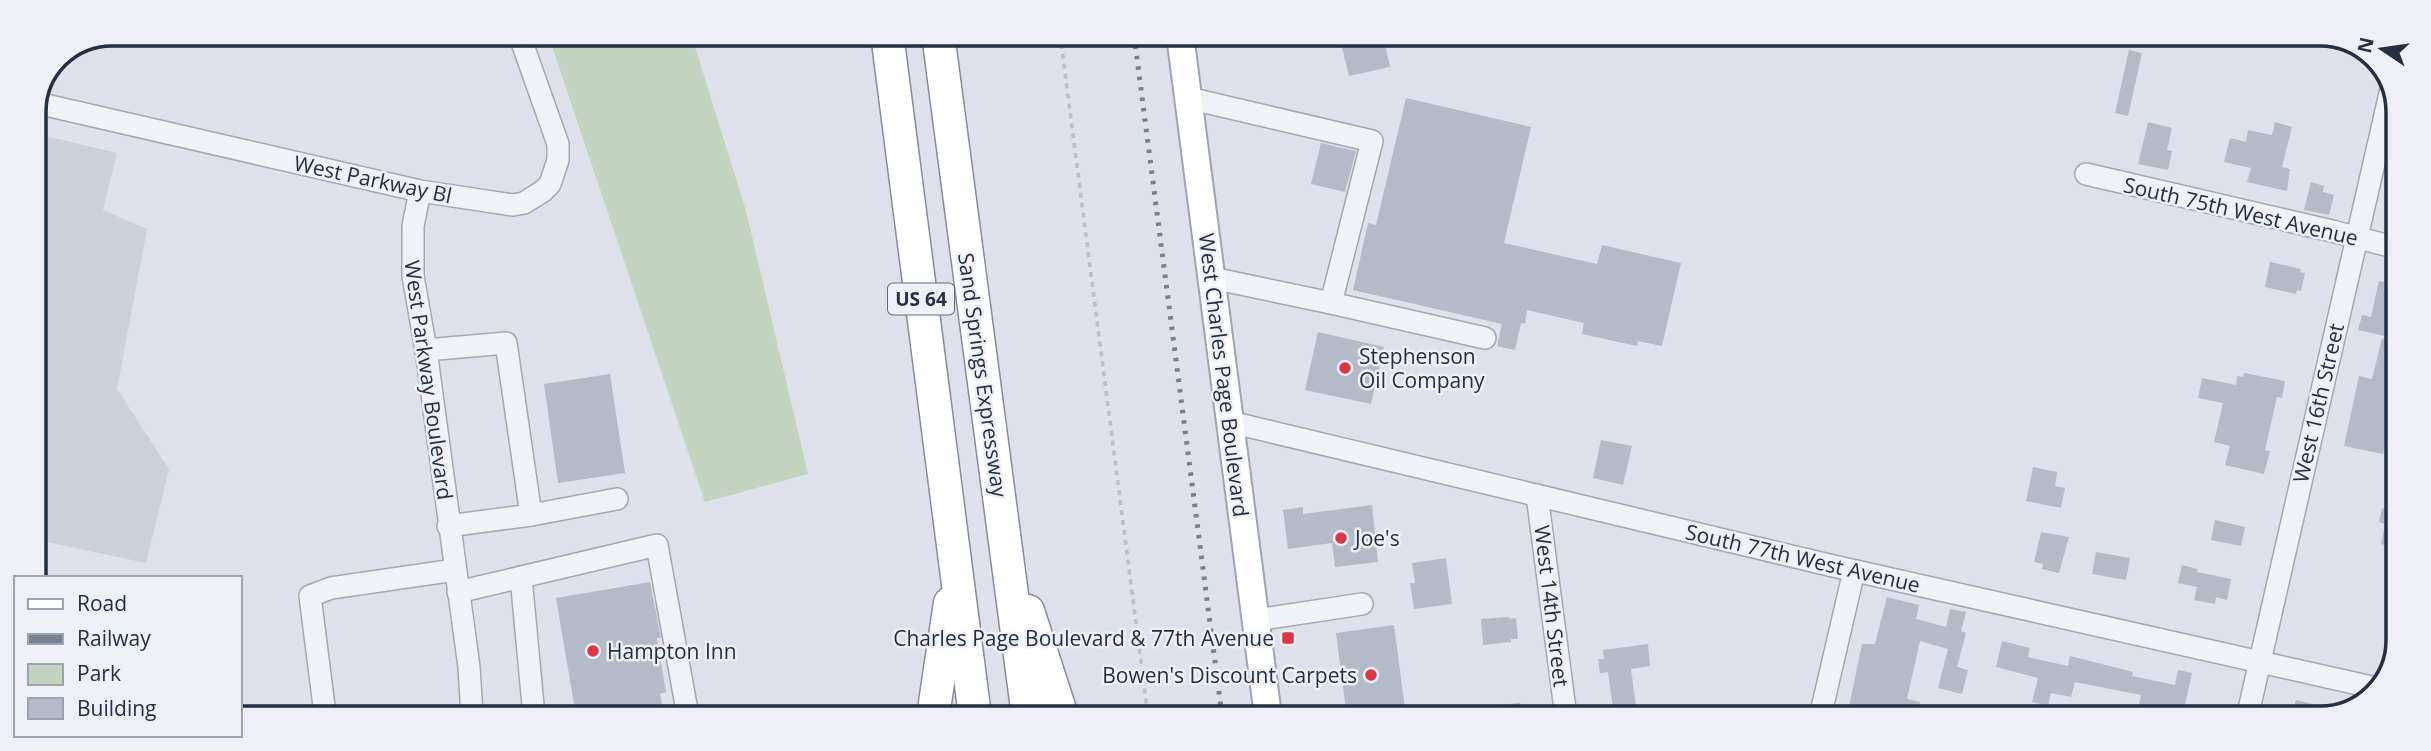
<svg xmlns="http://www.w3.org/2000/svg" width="2431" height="751" font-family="'Open Sans',sans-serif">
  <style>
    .built { fill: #cbd0db }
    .green { fill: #c2d3be }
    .building { fill: #b4bac6 }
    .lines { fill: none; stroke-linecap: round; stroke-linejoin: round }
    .minor-casing { stroke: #a3a8b3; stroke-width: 24 }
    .major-casing { stroke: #9ca4b5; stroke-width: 30 }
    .highway-casing { stroke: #848da0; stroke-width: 35 }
    .path { stroke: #bcbfc8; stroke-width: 3.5; stroke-dasharray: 5 5; stroke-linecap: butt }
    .minor { stroke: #f1f2f7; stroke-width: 21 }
    .major { stroke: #fff; stroke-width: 26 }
    .highway { stroke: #fff; stroke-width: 32 }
    .rail { stroke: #767f93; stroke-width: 5; stroke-dasharray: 3.5 7; stroke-linecap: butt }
    .poi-dot { fill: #d93745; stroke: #edf0f6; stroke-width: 2.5 }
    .labels { text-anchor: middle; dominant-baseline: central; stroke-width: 5; stroke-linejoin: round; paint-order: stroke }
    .shield { fill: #edf0f6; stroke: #626877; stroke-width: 2 }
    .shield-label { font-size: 19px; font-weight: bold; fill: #262e41 }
    .street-label { font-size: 21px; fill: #262e41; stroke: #edf0f6 }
    .poi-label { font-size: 21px; fill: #262e41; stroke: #edf0f6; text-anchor: start }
    .rim { fill: none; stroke: #262e41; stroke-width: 3.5 }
  </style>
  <rect width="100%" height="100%" fill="#dee1e9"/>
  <path class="built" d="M33 133 117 153 103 210 147 229 117 389 169 469 146 563 33 539Z"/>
  <path class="green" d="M548 34H691L746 211 808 474 705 502Z"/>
  <g class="building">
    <path d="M1339 35H1383L1390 67 1349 76Z"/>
    <path d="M2129 50 2142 53 2128 116 2115 113Z"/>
    <path d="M1406 98 1531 127 1504 243 1597 264 1602 245 1681 263 1662 346 1638 341 1637 346 1582 334 1584 323 1527 310 1525 324 1521 323 1515 350 1497 346 1502 324 1353 290 1368 223 1376 225Z"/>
    <path d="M2148 122 2172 128 2167 150 2172 151 2168 170 2138 164Z"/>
    <path d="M2275 122 2292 127 2282 167 2290 169 2287 191 2247 182 2251 168 2224 162 2230 138 2246 142 2248 130 2272 135Z"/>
    <path d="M1321 143 1356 151 1345 192 1311 184Z"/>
    <path d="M2311 182 2324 186 2323 192 2334 195 2329 215 2304 210Z"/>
    <path d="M2270 262 2301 269 2300 272 2305 273 2301 291 2297 290 2296 294 2265 287Z"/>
    <path d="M2379 281 2397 285V299L2389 337 2358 330 2362 315 2371 317Z"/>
    <path d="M1318 332 1384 347 1371 404 1305 390Z"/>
    <path d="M2382 338 2396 342V359L2390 383 2396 384V407L2393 406 2383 454 2344 446 2359 376 2372 379Z"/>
    <path d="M2244 373 2285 381 2282 398 2277 397 2265 450 2270 451 2264 474 2225 465 2230 446 2214 442 2223 403 2198 398 2202 378 2236 385 2237 376 2243 377Z"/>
    <path d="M610 374 625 473 558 483 544 384Z"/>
    <path d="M1601 440 1632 446 1623 485 1593 478Z"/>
    <path d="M2033 467 2057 472 2055 486 2065 488 2061 508 2026 501Z"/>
    <path d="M1372 505 1378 562 1335 567 1332 543 1288 549 1283 510 1303 507V514Z"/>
    <path d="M2389 505 2396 506V548L2381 544 2385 524 2379 522 2382 508 2388 510Z"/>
    <path d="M2215 520 2245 527 2241 546 2211 540Z"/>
    <path d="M2041 532 2069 537 2059 573 2042 569 2043 564 2034 562Z"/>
    <path d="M2096 552 2130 558 2126 580 2092 574Z"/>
    <path d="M1446 558 1452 604 1414 609 1410 583H1415L1412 563Z"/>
    <path d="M2182 565 2198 569 2197 572 2231 579 2227 600 2216 597 2215 604 2194 600 2197 587 2178 583Z"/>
    <path d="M650 582 661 638H657L666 692 660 694 662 704 634 709 635 716H576L556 598Z"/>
    <path d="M1887 597 1919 605 1916 619 1946 627 1950 609 1966 612 1961 631 1966 633 1957 667 1968 670 1962 694 1938 688 1948 649 1920 641 1907 699 1920 702 1917 717H1893L1849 707 1862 644H1875Z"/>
    <path d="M1509 617V619L1516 618 1518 639H1511V642L1483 645 1481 619Z"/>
    <path d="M1394 625 1406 717H1347L1336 633Z"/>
    <path d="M2002 641 2030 648 2028 657 2068 666 2070 656 2133 672 2132 676 2175 685 2178 670 2192 673 2182 718 2138 709 2141 695 2075 682 2071 697 2051 693 2048 706 2032 702 2038 678 1996 667Z"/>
    <path d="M1648 644 1650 666 1631 669 1636 706 1613 709 1608 672 1600 673 1598 659H1604L1603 650Z"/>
    <path d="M2296 700 2320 706 2317 718H2291Z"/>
    <path d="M1520 703 1521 717H1480V707Z"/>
  </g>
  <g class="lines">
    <g class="minor-casing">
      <g id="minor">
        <path d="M1188 98 1372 141 1331 303 1212 278"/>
        <path d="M37 103 420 191 513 205 524 203 543 191 550 184 558 160V144L519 34"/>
        <path d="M2086 174 2332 231 2397 248"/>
        <path d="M420 191 413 226V276L426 350 469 667 472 715"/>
        <path d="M1331 303 1485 338"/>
        <path d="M426 350 506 343 531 515"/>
        <path d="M1230 422 1829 565 2376 688"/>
        <path d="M1537 495 1566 717"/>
        <path d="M448 526 531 515 617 499"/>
        <path d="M521 577 534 716"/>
        <path d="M458 592 657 545 688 716"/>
        <path d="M1256 620 1362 604"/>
        <path d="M325 714 310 596 331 588 455 570"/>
        <path d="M1820 717 1854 571"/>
        <path d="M2247 718 2391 89"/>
      </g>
    </g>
    <g class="major-casing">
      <path id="major" d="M1180 35 1268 716"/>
    </g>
    <g class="highway-casing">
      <g id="highway">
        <path d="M887 34 975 716"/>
        <path d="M938 34 1028 716"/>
        <path d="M1028 611 1062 716"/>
        <path d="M933 716 950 603"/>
      </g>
    </g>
    <path class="path" d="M1060 34 1148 716"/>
    <use href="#minor" class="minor"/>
    <use href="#major" class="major"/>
    <use href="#highway" class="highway"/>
    <path class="rail" d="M1134 35 1222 716"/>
  </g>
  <g class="poi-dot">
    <circle cx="1345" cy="368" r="7"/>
    <circle cx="1341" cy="538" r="7"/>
    <rect x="1281" y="631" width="14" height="14" rx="3.5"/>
    <circle cx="593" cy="651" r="7"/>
    <circle cx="1371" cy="675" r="7"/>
  </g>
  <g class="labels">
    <rect class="shield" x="888" y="283.5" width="66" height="31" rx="5"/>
    <g class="shield-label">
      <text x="921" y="299">US 64</text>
    </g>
    <g class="street-label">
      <text transform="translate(373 179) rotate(12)">West Parkway Bl</text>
      <text transform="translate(2241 211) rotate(13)">South 75th West Avenue</text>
      <text transform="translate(983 375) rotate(82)">Sand Springs Expressway</text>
      <text transform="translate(1224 375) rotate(83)">West Charles Page Boulevard</text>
      <text transform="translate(429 380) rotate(82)">West Parkway Boulevard</text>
      <text transform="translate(2318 403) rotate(-77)">West 16th Street</text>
      <text transform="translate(1803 558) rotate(13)">South 77th West Avenue</text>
      <text transform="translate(1552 606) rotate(83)">West 14th Street</text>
    </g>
    <g class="poi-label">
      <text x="1359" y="356">Stephenson<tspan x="1359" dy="24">Oil Company</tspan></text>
      <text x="1355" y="538">Joe's</text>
      <text x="1274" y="638" text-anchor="end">Charles Page Boulevard &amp; 77th Avenue</text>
      <text x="607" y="651">Hampton Inn</text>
      <text x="1357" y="675" text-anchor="end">Bowen's Discount Carpets</text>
    </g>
  </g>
  <path d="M0 0H2431V751H0ZM112 46H2320A66 66 0 0 1 2386 112V640A66 66 0 0 1 2320 706H112A66 66 0 0 1 46 640V112A66 66 0 0 1 112 46Z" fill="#edf0f6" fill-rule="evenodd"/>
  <path class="rim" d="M112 46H2320A66 66 0 0 1 2386 112V640A66 66 0 0 1 2320 706H112A66 66 0 0 1 46 640V112A66 66 0 0 1 112 46Z"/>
  <rect x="14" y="576" width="228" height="161" fill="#edf0f6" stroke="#9da2ae" stroke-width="2"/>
  <rect x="28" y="599" width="35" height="10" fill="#ffffff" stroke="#9da2ae" stroke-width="2"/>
  <text x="77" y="611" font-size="21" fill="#262e41">Road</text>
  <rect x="28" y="634" width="35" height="10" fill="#767f93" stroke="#9da2ae" stroke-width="2"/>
  <text x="77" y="646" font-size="21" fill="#262e41">Railway</text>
  <rect x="28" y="664" width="35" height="21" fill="#c2d3be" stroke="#9da2ae" stroke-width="2"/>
  <text x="77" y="681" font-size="21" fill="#262e41">Park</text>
  <rect x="28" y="698" width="35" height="21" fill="#b4bac6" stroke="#9da2ae" stroke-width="2"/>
  <text x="77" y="716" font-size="21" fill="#262e41">Building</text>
  <g transform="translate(2382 49) rotate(283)" stroke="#edf0f6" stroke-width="5" paint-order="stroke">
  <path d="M0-5L12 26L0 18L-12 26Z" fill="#262e41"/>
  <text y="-10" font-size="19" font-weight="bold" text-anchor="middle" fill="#262e41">N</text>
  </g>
</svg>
